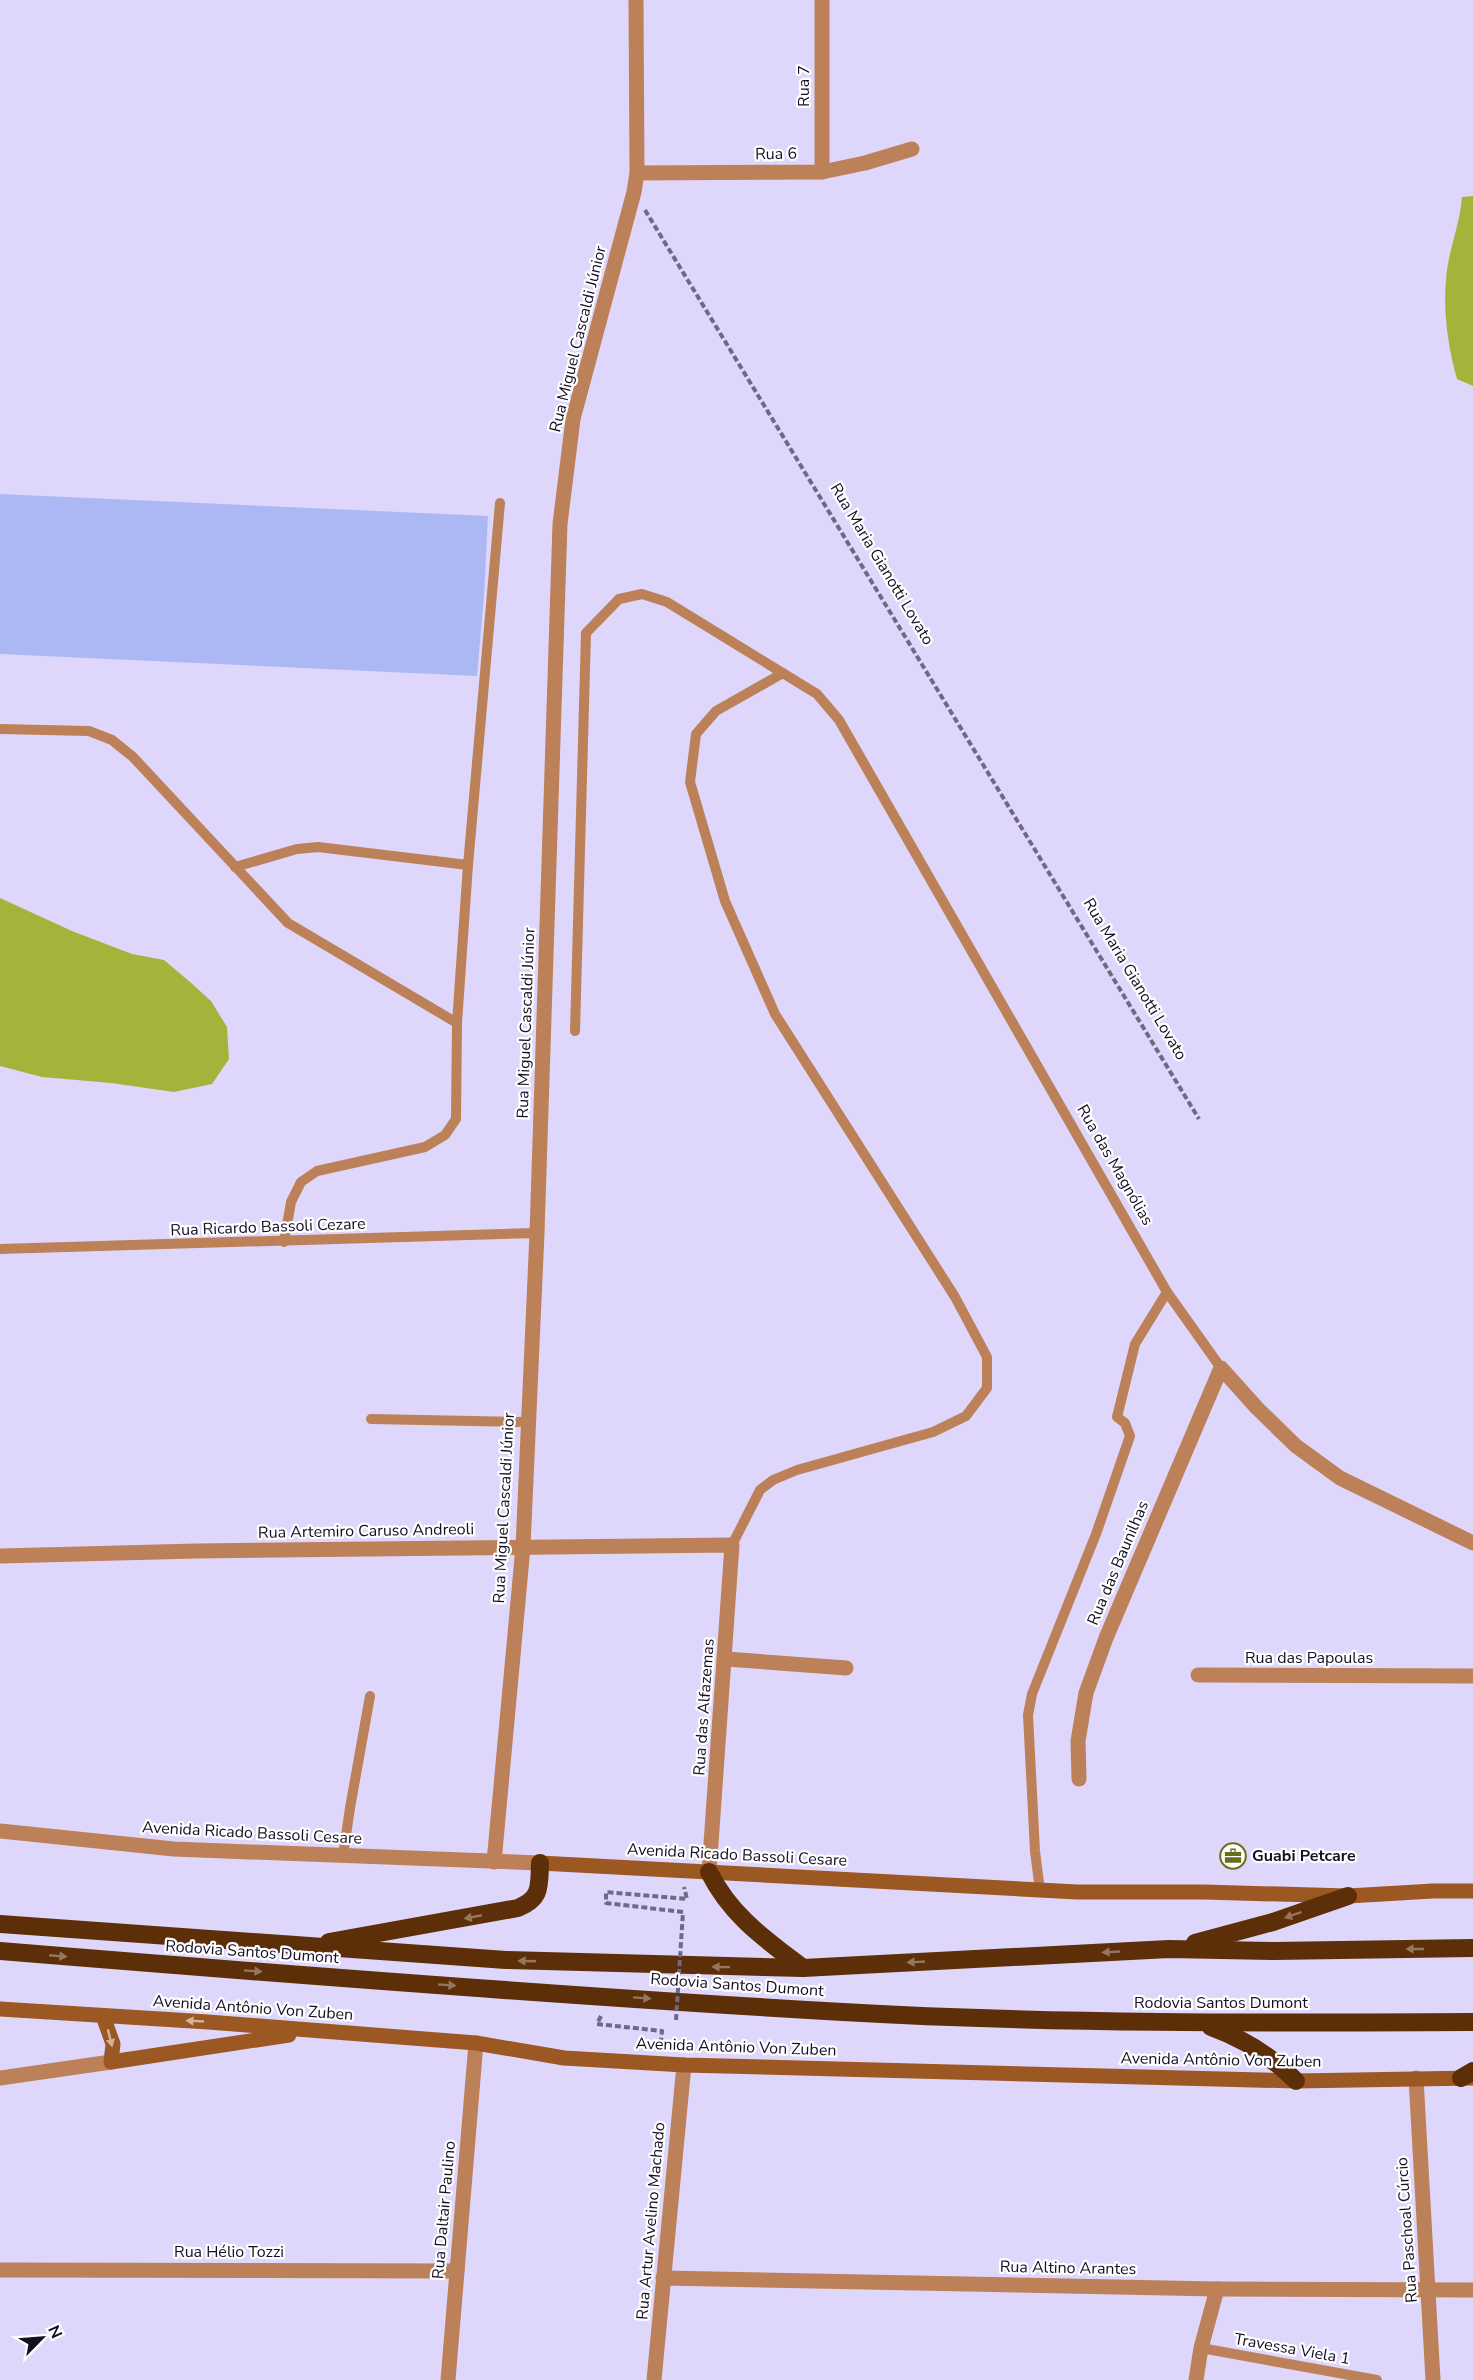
<svg xmlns="http://www.w3.org/2000/svg" width="1473" height="2380" font-family="'Nunito Sans',sans-serif">
  <style>
    .forest { fill: #a6b33a }
    .building { fill: #acb8f4 }
    .lines { fill: none; stroke-linecap: round; stroke-linejoin: round }
    .path { stroke: #706985; stroke-width: 4; stroke-dasharray: 6 3; stroke-linecap: butt }
    .lane { stroke: #bc8158; stroke-width: 10 }
    .street { stroke: #bc8158; stroke-width: 15 }
    .secondary { stroke: #9c5823; stroke-width: 15 }
    .highway { stroke: #5c2f08; stroke-width: 18 }
    .path-bridge { stroke: #706985; stroke-width: 4; stroke-dasharray: 6 3; stroke-linecap: butt }
    .oneway { fill: #95775e }
    .oneway2 { fill: #d2b39b }
    .labels { text-anchor: middle; dominant-baseline: central; stroke-width: 4.5; stroke-linejoin: round; paint-order: stroke }
    .street-label { font-size: 16px; fill: #150f24; stroke: #fefefe }
    .poi-label { font-size: 16px; font-weight: bold; fill: #150f24; stroke: #fefefe; text-anchor: start }
  </style>
  <rect width="100%" height="100%" fill="#dfd7fb"/>
  <g class="forest">
    <path d="M1473 196V386L1457 379C1448 347 1443 312 1446 279 1448 251 1460 225 1462 197Z"/>
    <path d="M0 898 72 931 132 954 164 960 190 982 211 1001 227 1027 229 1059 212 1084 174 1092 111 1083 42 1077 0 1066Z"/>
  </g>
  <path class="building" d="M0 494 488 516 484 596 477 676 0 654Z"/>
  <g class="lines">
    <g class="path">
      <path d="M645 210 1199 1119"/>
      <path d="M683 1912 606 1903V1892L687 1899 684 1887"/>
      <path d="M601 2016 597 2024 662 2031 660 2050"/>
    </g>
    <g class="lane">
      <path d="M0 729 89 731 112 740 133 757 288 923 457 1023 456 1119 445 1135 425 1147 317 1171 301 1182 291 1202 284 1242"/>
      <path d="M235 867 297 849 318 847 468 865"/>
      <path d="M457 1023 468 865 500 503"/>
      <path d="M575 1031 586 633 619 599 642 594 667 602 817 694 839 720 1167 1292 1221 1368"/>
      <path d="M0 1249 537 1233"/>
      <path d="M371 1419 527 1422"/>
      <path d="M732 1545 760 1490 773 1480 797 1470 933 1432 966 1416 987 1388V1357L955 1297 775 1014 725 901 690 782 696 734 716 711 783 673"/>
      <path d="M343 1856 350 1808 370 1696"/>
      <path d="M1040 1891 1035 1851 1028 1715 1032 1694 1096 1534 1130 1436 1125 1423 1117 1417 1135 1344 1167 1292"/>
      <path d="M1201 2348 1377 2380"/>
    </g>
    <g class="street">
      <path d="M822 0V172"/>
      <path d="M637 173 822 172 865 163 912 149"/>
      <path d="M0 1556 197 1551 732 1545 709 1872"/>
      <path d="M726 1659 846 1668"/>
      <path d="M1198 1675 1473 1676"/>
      <path d="M1079 1779 1078 1741 1086 1693 1106 1638 1221 1368 1257 1408 1296 1446 1340 1478 1473 1543"/>
      <path d="M0 1831 174 1849 540 1863"/>
      <path d="M494 1862 523 1547 537 1233 560 524 573 419 634 192 637 173 636 0"/>
      <path d="M0 2078 111 2062"/>
      <path d="M1416 2078 1433 2380"/>
      <path d="M0 2270 457 2271"/>
      <path d="M663 2278 1217 2289 1473 2290"/>
      <path d="M448 2380 476 2043"/>
      <path d="M654 2380 684 2065"/>
      <path d="M1196 2380 1201 2348 1217 2289"/>
    </g>
    <g class="secondary">
      <path d="M540 1863 1077 1892H1204L1348 1896 1433 1891H1473"/>
      <path d="M0 2009 208 2022 476 2043 564 2058 684 2065 1296 2081 1473 2078"/>
      <path d="M103 2016 113 2044 111 2062 289 2035"/>
    </g>
    <g class="highway">
      <path d="M709 1872C731 1916 765 1939 803 1968"/>
      <path d="M0 1924 506 1960 803 1968 1169 1949 1274 1951 1473 1948"/>
      <path d="M329 1942 518 1908C542 1898 539 1886 540 1863"/>
      <path d="M1195 1943 1273 1922 1348 1896"/>
      <path d="M0 1951C281 1974 562 1996 843 2012 1053 2024 1263 2023 1473 2022"/>
      <path d="M1211 2027C1245 2039 1271 2056 1296 2081"/>
      <path d="M1461 2078 1473 2071"/>
    </g>
    <path class="path-bridge" d="M676 2020 683 1912"/>
  </g>
  <defs><path id="oneway-solid" d="M-6-.8H1V-3.2L6.5 0L1 3.2V.8H-6Z" transform="scale(1.5)"/></defs>
  <g class="oneway">
    <use href="#oneway-solid" transform="translate(1293 1915) rotate(161)"/>
    <use href="#oneway-solid" transform="translate(473 1917) rotate(169)"/>
    <use href="#oneway-solid" transform="translate(1415 1949) rotate(180)"/>
    <use href="#oneway-solid" transform="translate(1111 1952) rotate(177)"/>
    <use href="#oneway-solid" transform="translate(58 1956) rotate(5)"/>
    <use href="#oneway-solid" transform="translate(527 1961) rotate(-178)"/>
    <use href="#oneway-solid" transform="translate(916 1962) rotate(177)"/>
    <use href="#oneway-solid" transform="translate(721 1967) rotate(-179)"/>
    <use href="#oneway-solid" transform="translate(253 1971) rotate(4)"/>
    <use href="#oneway-solid" transform="translate(447 1985) rotate(4)"/>
    <use href="#oneway-solid" transform="translate(642 1998) rotate(4)"/>
  </g>
  <g class="oneway2">
    <use href="#oneway-solid" transform="translate(195 2021) rotate(-177)"/>
    <use href="#oneway-solid" transform="translate(110 2038) rotate(76)"/>
  </g>
  <defs>
    <g id="office-ring" transform="scale(1.35)"><circle r="9.5" fill="#fefefe" stroke="#677018" stroke-width="1.5"/><path d="M-6-3h4V-5.5h4V-3h4V5H-6ZM-1-4.5V-3h2v-1.5ZM-6 0V1H6V0Z" fill="#677018"/></g>
  </defs>
  <g fill-rule="evenodd">
    <use href="#office-ring" x="1233" y="1856"/>
  </g>
  <g class="labels">
    <g class="street-label">
      <text transform="translate(804 86) rotate(-90)">Rua 7</text>
      <text transform="translate(776 154) rotate(-1)">Rua 6</text>
      <text transform="translate(578 339) rotate(-76)">Rua Miguel Cascaldi Júnior</text>
      <text transform="translate(882 564) rotate(59)">Rua Maria Gianotti Lovato</text>
      <text transform="translate(1135 979) rotate(59)">Rua Maria Gianotti Lovato</text>
      <text transform="translate(526 1023) rotate(-88)">Rua Miguel Cascaldi Júnior</text>
      <text transform="translate(1115 1165) rotate(60)">Rua das Magnólias</text>
      <text transform="translate(268 1227) rotate(-2)">Rua Ricardo Bassoli Cezare</text>
      <text transform="translate(504 1508) rotate(-87)">Rua Miguel Cascaldi Júnior</text>
      <text transform="translate(366 1531) rotate(-1)">Rua Artemiro Caruso Andreoli</text>
      <text transform="translate(1118 1563) rotate(-67)">Rua das Baunilhas</text>
      <text x="1309" y="1658">Rua das Papoulas</text>
      <text transform="translate(704 1707) rotate(-86)">Rua das Alfazemas</text>
      <text transform="translate(252 1833) rotate(3)">Avenida Ricado Bassoli Cesare</text>
      <text transform="translate(737 1855) rotate(3)">Avenida Ricado Bassoli Cesare</text>
      <text transform="translate(252 1952) rotate(4)">Rodovia Santos Dumont</text>
      <text transform="translate(737 1985) rotate(4)">Rodovia Santos Dumont</text>
      <text x="1221" y="2003">Rodovia Santos Dumont</text>
      <text transform="translate(253 2008) rotate(4)">Avenida Antônio Von Zuben</text>
      <text transform="translate(736 2047) rotate(2)">Avenida Antônio Von Zuben</text>
      <text transform="translate(1221 2060) rotate(1)">Avenida Antônio Von Zuben</text>
      <text transform="translate(444 2210) rotate(-85)">Rua Daltair Paulino</text>
      <text transform="translate(651 2221) rotate(-85)">Rua Artur Avelino Machado</text>
      <text transform="translate(1407 2230) rotate(-94)">Rua Paschoal Cúrcio</text>
      <text x="229" y="2252">Rua Hélio Tozzi</text>
      <text transform="translate(1068 2268) rotate(1)">Rua Altino Arantes</text>
      <text transform="translate(1292 2349) rotate(10)">Travessa Viela 1</text>
    </g>
    <g class="poi-label">
      <text x="1252" y="1856">Guabi Petcare</text>
    </g>
  </g>
  <g transform="translate(42 2338) rotate(65)" stroke="#fefefe" stroke-width="4.5" paint-order="stroke">
  <path d="M0-4.5L10 22L0 15L-10 22Z" fill="#150f24"/>
  <text y="-9" font-size="16" font-weight="bold" text-anchor="middle" fill="#150f24">N</text>
  </g>
</svg>
